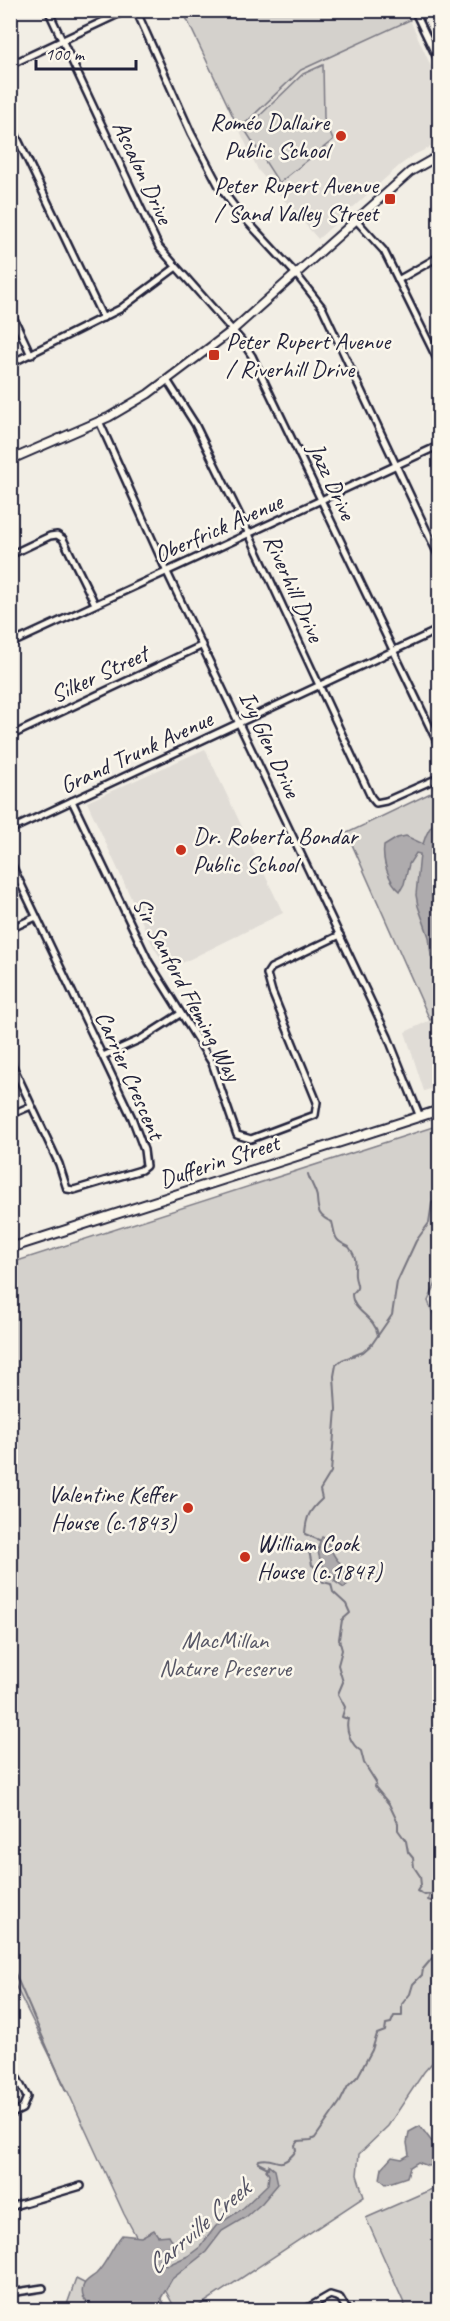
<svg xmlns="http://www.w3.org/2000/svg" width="450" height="2321" font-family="Caveat,sans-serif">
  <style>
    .built { fill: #e0dcd6 }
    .green { fill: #d4d1cc; stroke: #7b7a84; stroke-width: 1.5 }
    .water { fill: #aeabad; stroke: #76747f; stroke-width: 1.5 }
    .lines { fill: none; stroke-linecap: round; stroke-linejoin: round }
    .stream { stroke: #76747f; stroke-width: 2 }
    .minor-casing { stroke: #22223b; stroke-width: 10 }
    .tertiary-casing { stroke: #22223b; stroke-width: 11 }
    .secondary-casing { stroke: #22223b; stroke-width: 12 }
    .minor { stroke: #fbf7ec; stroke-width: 5 }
    .tertiary { stroke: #fbf7ec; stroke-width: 7 }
    .secondary { stroke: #fbf7ec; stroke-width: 8 }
    .poi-dot { fill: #c8321e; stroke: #fbf7ec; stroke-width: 2 }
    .labels { text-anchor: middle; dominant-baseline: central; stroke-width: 5; stroke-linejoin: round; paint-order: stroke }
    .poi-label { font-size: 24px; fill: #22223b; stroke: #fbf7ec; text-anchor: end }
    .street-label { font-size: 24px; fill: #22223b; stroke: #fbf7ec }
    .park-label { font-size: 24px; fill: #575766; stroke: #fbf7ec }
    .water-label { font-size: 26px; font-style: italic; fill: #535263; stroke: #fbf7ec }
  </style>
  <rect width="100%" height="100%" fill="#f2eee5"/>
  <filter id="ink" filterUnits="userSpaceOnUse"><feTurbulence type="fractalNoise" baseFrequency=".0167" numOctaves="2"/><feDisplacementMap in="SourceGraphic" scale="12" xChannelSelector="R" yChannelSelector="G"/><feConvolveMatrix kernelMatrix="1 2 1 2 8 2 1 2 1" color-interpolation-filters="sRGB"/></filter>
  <g filter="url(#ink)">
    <g class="built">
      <path d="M410 20 439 84V143L414 155 399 166 318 239 258 170 239 129 301 70Z"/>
      <path d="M205 749 283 913 168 970 153 946 87 802Z"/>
      <path d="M439 1016V1086L424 1091 405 1032Z"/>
    </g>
    <g class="green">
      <path d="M405 10 410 20 301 70 239 129 183 11Z"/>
      <path d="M323 65 324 118 333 140 279 183 245 130 303 74Z"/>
      <path d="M439 789V1016L430 1020 347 833Z"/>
      <path d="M439 1125V1277L428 1301 440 1331 439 2055 424 2072 388 2126 359 2154 357 2175 364 2197 193 2310H176L124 2214 69 2094 11 1977V1263Z"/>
      <path d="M439 2186V2310H407L366 2218Z"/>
      <path d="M76 2279 92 2287 89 2305 98 2310H65Z"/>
    </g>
    <g class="water">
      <path d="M439 818V969L431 956 429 937 418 906 416 895 420 854 416 853 409 864 404 884 400 891C388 881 382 860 384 846L397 838 406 836 423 844C426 833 430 825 439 818Z"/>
      <path d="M322 1537 327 1539C329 1546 333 1555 338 1561 345 1568 353 1567 352 1579L344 1588 334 1581 337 1576 332 1579C322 1566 313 1553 322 1537Z"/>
      <path d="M420 2126 439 2151V2165L428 2166 418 2162 410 2167 407 2177 386 2184 380 2179 382 2168 392 2157 402 2159 409 2155 407 2143 409 2132Z"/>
      <path d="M269 2165 275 2170 278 2184 262 2203 246 2217 222 2231 206 2252 172 2279 161 2298 168 2310C150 2311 74 2319 83 2287 84 2281 91 2278 96 2274 107 2263 112 2247 122 2235L141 2237 154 2230 158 2236 169 2235 174 2244C167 2250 157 2249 164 2264L168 2265 188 2256 200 2247 216 2226 242 2209 268 2184 269 2175 266 2170Z"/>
    </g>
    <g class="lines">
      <g class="stream">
        <path d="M308 1174C310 1182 317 1192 317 1198 318 1211 318 1216 332 1222 336 1237 333 1240 349 1247 359 1261 354 1262 355 1276 356 1285 361 1287 352 1294 352 1312 375 1316 378 1335"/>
        <path d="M319 1540 305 1534C306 1517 309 1511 322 1499L320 1490 331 1472 336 1409 334 1376 336 1365 342 1360 363 1352 372 1344 392 1315 397 1282 416 1241 429 1223 432 1203 440 1199"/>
        <path d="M319 1548 309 1551 312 1565 314 1566 323 1582 331 1584 333 1592 346 1604 350 1613 342 1620 339 1639 342 1650 338 1665 343 1682 338 1694 345 1707 342 1717 348 1719C345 1730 351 1745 361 1751L364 1763 376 1782 375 1787 389 1804 398 1823V1830L406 1841 408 1852 413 1858 414 1867 420 1876 421 1885 417 1891 425 1895 430 1894 428 1900 434 1902 440 1922"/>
        <path d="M10 1962 66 2091"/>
        <path d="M268 2168 258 2163 259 2160C277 2155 278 2173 296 2151L295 2145 298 2141 311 2140 315 2138 340 2102 348 2086 358 2076 372 2050 377 2034 385 2031 386 2024 391 2023 394 2016H402V2004L410 1994 413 1984 422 1975 423 1969 440 1949"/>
      </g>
      <g class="minor-casing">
        <g id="minor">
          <path d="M48 10 159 247 241 340 252 356 440 748"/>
          <path d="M136 10 191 133 219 186 237 210 296 274 322 307 440 559"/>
          <path d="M414 10 440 64"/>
          <path d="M10 65 127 10"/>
          <path d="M10 123 103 318"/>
          <path d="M356 220 384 251 440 365"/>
          <path d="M398 280 440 256"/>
          <path d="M10 310 31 355"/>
          <path d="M10 364 120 309 175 268"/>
          <path d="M167 380 195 424 249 534 371 797 376 803 386 801 440 777"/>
          <path d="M99 421 166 570 388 1037 420 1117"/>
          <path d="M10 555 50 536 57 535 63 539 95 604"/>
          <path d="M10 644 440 445"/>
          <path d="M10 736 203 645"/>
          <path d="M72 801 149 962 212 1063 237 1135 251 1139 315 1115 317 1102 272 992 267 974 271 968 340 935"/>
          <path d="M10 830 440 629"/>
          <path d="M10 861 132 1118 144 1150 146 1166 141 1170 74 1190 67 1189 59 1164 10 1060"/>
          <path d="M10 929 36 917"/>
          <path d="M103 1056 141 1039 180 1014"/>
          <path d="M10 1115 31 1106"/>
          <path d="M10 2065 27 2097 22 2109 10 2115"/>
          <path d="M10 2207 81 2186"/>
          <path d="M10 2293 43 2288"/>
          <path d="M304 2310 330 2295 340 2298 347 2310"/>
        </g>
      </g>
      <g class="tertiary-casing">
        <path id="tertiary" d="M10 460 109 417 148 394 233 330 410 172 440 155"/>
      </g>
      <g class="secondary-casing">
        <path id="secondary" d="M10 1248 440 1110"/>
      </g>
      <use href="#minor" class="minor"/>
      <use href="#tertiary" class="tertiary"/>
      <use href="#secondary" class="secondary"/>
    </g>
  </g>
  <g class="poi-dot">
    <circle cx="341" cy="136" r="6"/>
    <rect x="384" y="193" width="12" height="12" rx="3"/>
    <rect x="208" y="349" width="12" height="12" rx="3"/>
    <circle cx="181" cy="850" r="6"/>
    <circle cx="188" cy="1508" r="6"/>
    <circle cx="245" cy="1557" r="6"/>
  </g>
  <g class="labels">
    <g class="poi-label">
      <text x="329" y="122">Roméo Dallaire<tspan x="329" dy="28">Public School</tspan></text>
      <text x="378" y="185">Peter Rupert Avenue<tspan x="378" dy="28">/ Sand Valley Street</tspan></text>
      <text x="226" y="341" text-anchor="start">Peter Rupert Avenue<tspan x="226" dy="28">/ Riverhill Drive</tspan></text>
      <text x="193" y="836" text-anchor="start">Dr. Roberta Bondar<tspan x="193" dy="28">Public School</tspan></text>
      <text x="176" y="1494">Valentine Keffer<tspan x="176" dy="28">House (c.1843)</tspan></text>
      <text x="257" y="1543" text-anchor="start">William Cook<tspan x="257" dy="28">House (c.1847)</tspan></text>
    </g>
    <g class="street-label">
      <text transform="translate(143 172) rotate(65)">Ascalon Drive</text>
      <text transform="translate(332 481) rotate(65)">Jazz Drive</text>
      <text transform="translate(218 528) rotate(-24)">Oberfrick Avenue</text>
      <text transform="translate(294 588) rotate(66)">Riverhill Drive</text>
      <text transform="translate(99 674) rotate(-25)">Silker Street</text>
      <text transform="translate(270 744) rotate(65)">Ivy Glen Drive</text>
      <text transform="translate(136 752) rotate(-25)">Grand Trunk Avenue</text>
      <text transform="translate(187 989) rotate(62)">Sir Sanford Fleming Way</text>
      <text transform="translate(130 1075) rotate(66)">Carrier Crescent</text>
      <text transform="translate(219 1161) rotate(-18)">Dufferin Street</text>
    </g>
    <g class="park-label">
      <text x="225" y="1640">MacMillan<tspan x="225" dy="28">Nature Preserve</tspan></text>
    </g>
    <g class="water-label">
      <text transform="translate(198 2227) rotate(-41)">Carrville Creek</text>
    </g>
  </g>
  <rect width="450" height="2321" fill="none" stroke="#fbf7ec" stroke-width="36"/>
  <rect x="18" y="18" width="414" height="2285" fill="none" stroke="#22223b" stroke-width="2" filter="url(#ink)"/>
  <path d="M36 60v9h100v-9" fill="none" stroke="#22223b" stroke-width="3"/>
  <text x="45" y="60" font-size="18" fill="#22223b" stroke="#fbf7ec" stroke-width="4.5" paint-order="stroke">100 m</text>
</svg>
